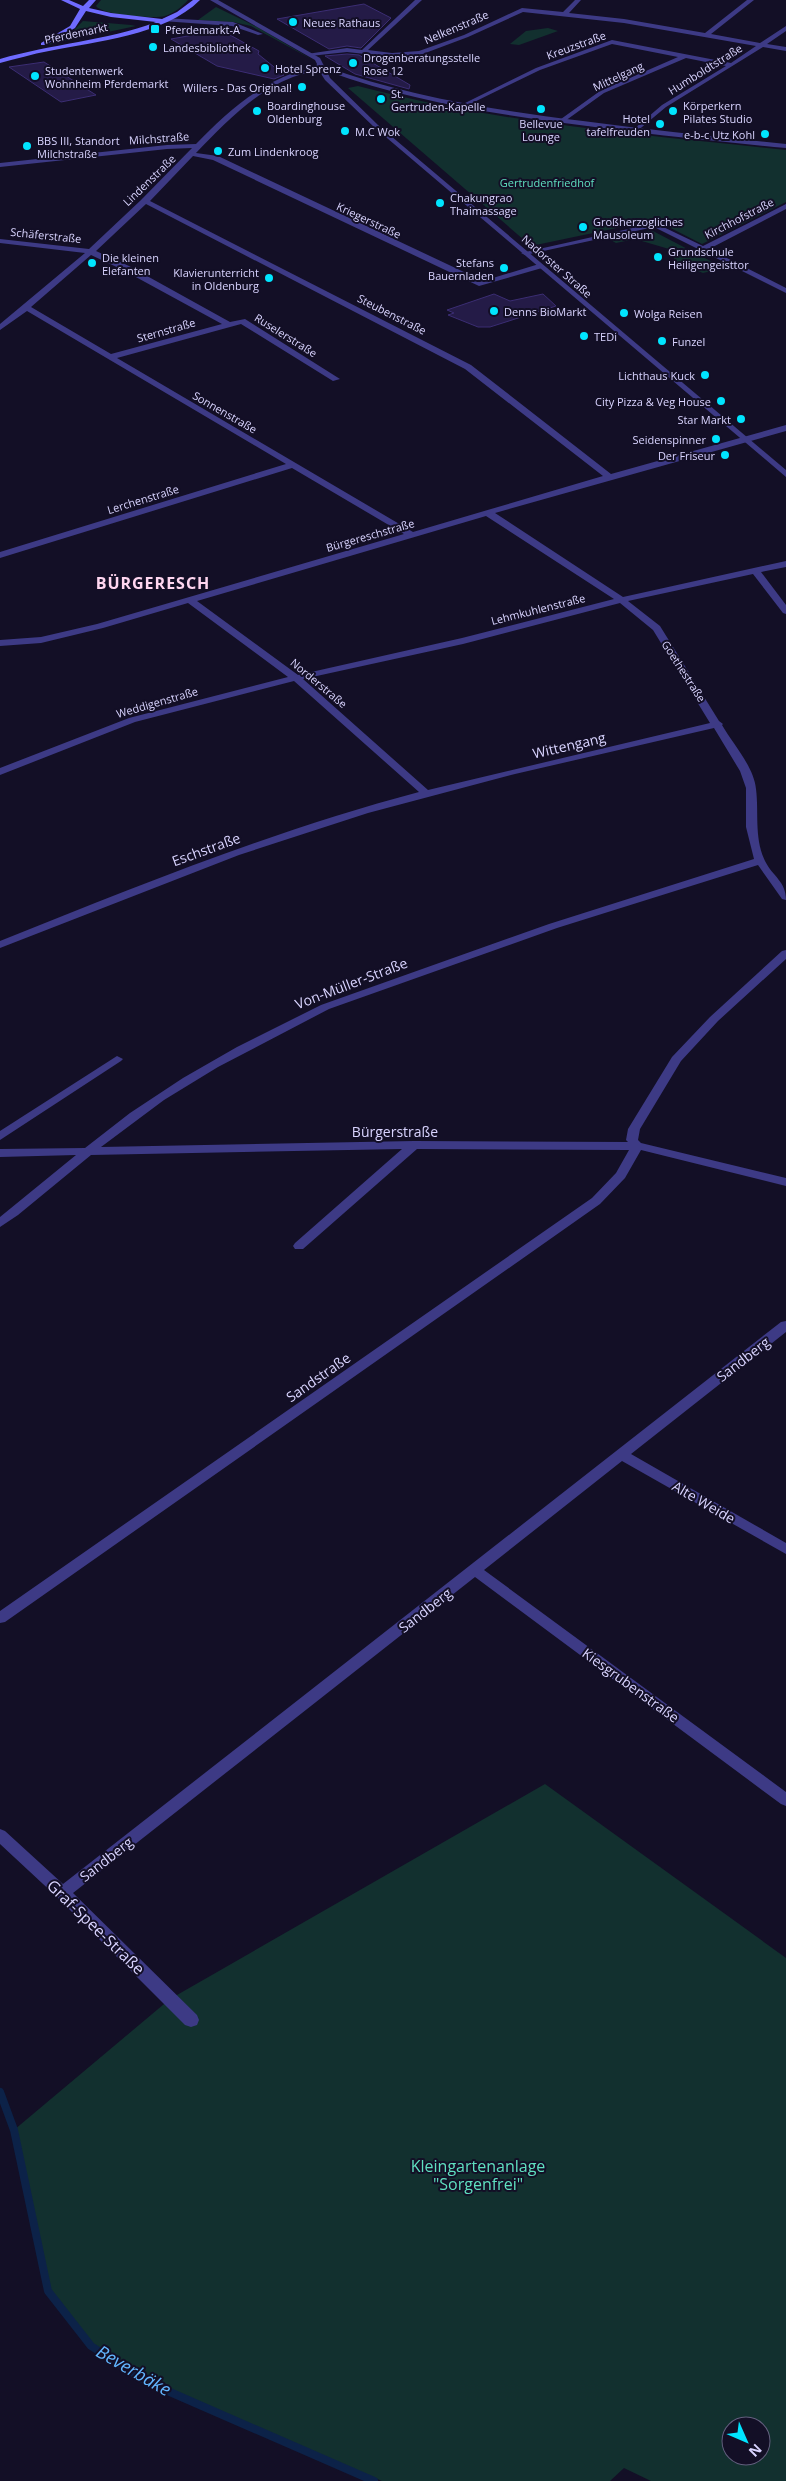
<svg xmlns="http://www.w3.org/2000/svg" width="786" height="2481" font-family="'Open Sans',sans-serif">
  <style>
    .green { fill: #12302f; fill-rule: evenodd }
    .lines { fill: none; stroke-linecap: round; stroke-linejoin: round }
    .stream { stroke: #0c2248; stroke-width: 8 }
    .building { fill: #241b47; stroke: #3b2d73 }
    .minor { fill: #3d3a85; fill-rule: evenodd }
    .tertiary { fill: #3d3a85; fill-rule: evenodd }
    .secondary { fill: #6f6bff; fill-rule: evenodd }
    .poi-dot { fill: #00e5ff; stroke: #130f26; stroke-width: 2 }
    .labels { text-anchor: middle; dominant-baseline: central; stroke-width: 4; stroke-linejoin: round; paint-order: stroke }
    .far-poi-label { font-size: 11px; fill: #d9d4ff; stroke: #130f26; text-anchor: start }
    .far-street-label { font-size: 11px; fill: #d9d4ff; stroke: #130f26 }
    .far-park-label { font-size: 11px; fill: #5fe0c0; stroke: #130f26 }
    .street-label { font-size: 14px; fill: #d9d4ff; stroke: #130f26 }
    .far-district-label { font-size: 16px; font-weight: bold; letter-spacing: 1px; fill: #ffd6f0; stroke: #130f26 }
    .near-street-label { font-size: 16px; fill: #d9d4ff; stroke: #130f26 }
    .near-park-label { font-size: 16px; fill: #5fe0c0; stroke: #130f26 }
    .near-water-label { font-size: 18px; font-style: italic; fill: #62b6ff; stroke: #130f26 }
  </style>
  <rect width="100%" height="100%" fill="#130f26"/>
  <g class="green">
    <path d="M101 0H188C183 6 174 13 165 16 154 19 102 15 96 6Z"/>
    <path d="M216 7 257 27 313 60 251 26 233 22 198 20Z"/>
    <path d="M83 21 131 25 136 26 47 45 70 34Z"/>
    <path d="M548 28 558 31 519 45 510 44 526 31Z"/>
    <path d="M358 86C498 123 643 135 786 150V202L702 244 655 220 531 246 348 88Z"/>
    <path d="M651 230 724 268 703 273 676 262 669 249 635 239 616 243 609 239Z"/>
    <path d="M545 1784 786 1958V2481H651L624 2468 610 2481H382L147 2382 97 2349 48 2291 14 2130 170 1999ZM731 2426H761V2456H731Z"/>
  </g>
  <g class="lines">
    <path class="stream" d="M0 2092 14 2130 48 2291 91 2346 147 2382 374 2481"/>
  </g>
  <g class="building">
    <path d="M364 4 391 18 361 48 347 46 329 49 277 19Z"/>
    <path d="M221 30 259 51 258 54 284 75 274 79 217 66 171 39Z"/>
    <path d="M347 54 359 55 410 85 409 89 355 74 325 56Z"/>
    <path d="M44 62 96 95 61 102 9 67Z"/>
    <path d="M494 294 510 301 543 294 556 306 490 327H478L448 315 454 313 447 310Z"/>
  </g>
  <g class="lines">
    <g class="minor">
      <path d="M415 0H422L368 50 392 53 419 51 464 35 522 8 563 12 575 0H581L569 13 624 19 705 33 747 0H754L711 34 760 43 786 26V31L767 44 786 47V51L763 47 666 107 636 132 633 130 634 129 662 105 726 66 686 58 604 93 565 121H561V119L600 91 678 57 612 44 540 70 464 107 459 106 536 68 612 40 731 63 756 46 624 23 523 12 468 37 420 55 392 57 347 52 310 56 307 54 347 48 362 50Z"/>
      <path d="M323 66 325 67V69C317 71 308 73 299 75 258 88 224 124 196 153L218 156 483 281 539 264H542V268L479 286 213 160 193 156 150 201 471 365 611 474 786 425V431L495 513 623 597 786 561V567L761 572 786 605V614L783 613 753 574 628 601 660 626 719 721 723 724 722 725C733 744 754 767 756 789 759 813 754 838 765 861 773 877 786 881 786 900L782 899 758 865 557 928 329 1009 218 1067 164 1100 101 1147 414 1141 628 1142 626 1140 628 1129 672 1057 710 1017 782 951 786 950V959L718 1021 681 1061 640 1129 638 1140 641 1143 786 1178V1186L641 1150 625 1178 600 1204 5 1622 0 1623V1611L592 1198 616 1173 629 1150 417 1149 303 1249H295L293 1246 295 1243 402 1149 91 1155 18 1215 0 1227V1217L76 1155 0 1157V1149L85 1148 130 1113 183 1078 237 1047 321 1005 549 924 754 859 746 827V788L740 771 714 728 515 774 368 813 239 855 0 948V941C138 886 275 830 419 792L294 681 135 722 0 775V768L129 718 288 677 188 603 103 628 41 643 0 646V640L41 637 97 624 404 534 292 468 0 558V552L286 464 27 311 0 330V324L85 253 0 243V239L89 249 141 200 192 148 167 149 0 167V163L167 145 196 144C224 115 255 87 293 73 302 70 313 68 323 66ZM146 204 465 369 603 476 413 532 117 358 241 324 333 381 340 379 245 319 230 322 129 266 96 251ZM91 255 123 270 222 324 111 354 31 307ZM486 516 614 599 462 638 298 675 197 601ZM620 603 653 630 710 723 428 790 303 679 463 644Z"/>
      <path d="M786 204V209L709 249 786 288V293L654 227 525 255 521 253 655 223 703 246Z"/>
      <path d="M117 1056 123 1059 121 1061 0 1140V1131Z"/>
      <path d="M786 1321V1332L631 1454 786 1543V1554L622 1461 484 1570 786 1792V1806L781 1804 475 1577 73 1893 197 2015 199 2020 197 2025 191 2027 185 2025 57 1897 0 1844V1829L5 1831 63 1884 781 1322Z"/>
    </g>
    <g class="tertiary">
      <path d="M210 0H218L320 58 324 66C408 97 495 110 583 121 650 130 718 137 786 144V148C712 141 638 133 564 123 483 112 403 99 327 71L330 78 378 125 786 470V477L374 127 325 80 316 66 317 64 315 60Z"/>
      <path d="M164 18 233 22 263 34 258 35 232 26 162 21Z"/>
    </g>
    <path class="secondary" d="M61 0H69L83 6 89 0H96L89 8 111 13 162 19 177 12 193 0H200C164 36 96 41 49 51 32 54 16 59 0 63V59C51 44 106 41 156 22L111 17 86 11 75 28 45 45H41V43L70 26 80 9Z"/>
  </g>
  <g class="poi-dot">
    <circle cx="293" cy="22" r="5"/>
    <rect x="150" y="24" width="10" height="10" rx="2.5"/>
    <circle cx="153" cy="47" r="5"/>
    <circle cx="353" cy="63" r="5"/>
    <circle cx="265" cy="68" r="5"/>
    <circle cx="35" cy="76" r="5"/>
    <circle cx="302" cy="87" r="5"/>
    <circle cx="381" cy="99" r="5"/>
    <circle cx="541" cy="109" r="5"/>
    <circle cx="257" cy="111" r="5"/>
    <circle cx="673" cy="111" r="5"/>
    <circle cx="660" cy="124" r="5"/>
    <circle cx="345" cy="131" r="5"/>
    <circle cx="765" cy="134" r="5"/>
    <circle cx="27" cy="146" r="5"/>
    <circle cx="218" cy="151" r="5"/>
    <circle cx="440" cy="203" r="5"/>
    <circle cx="583" cy="227" r="5"/>
    <circle cx="658" cy="257" r="5"/>
    <circle cx="92" cy="263" r="5"/>
    <circle cx="504" cy="268" r="5"/>
    <circle cx="269" cy="278" r="5"/>
    <circle cx="494" cy="311" r="5"/>
    <circle cx="624" cy="313" r="5"/>
    <circle cx="584" cy="336" r="5"/>
    <circle cx="662" cy="341" r="5"/>
    <circle cx="705" cy="375" r="5"/>
    <circle cx="721" cy="401" r="5"/>
    <circle cx="741" cy="419" r="5"/>
    <circle cx="716" cy="439" r="5"/>
    <circle cx="725" cy="455" r="5"/>
  </g>
  <g class="labels">
    <g class="far-poi-label">
      <text x="303" y="22">Neues Rathaus</text>
      <text x="165" y="29">Pferdemarkt-A</text>
      <text x="163" y="47">Landesbibliothek</text>
      <text x="363" y="57">Drogenberatungsstelle<tspan x="363" dy="13">Rose 12</tspan></text>
      <text x="275" y="68">Hotel Sprenz</text>
      <text x="45" y="70">Studentenwerk<tspan x="45" dy="13">Wohnheim Pferdemarkt</tspan></text>
      <text x="292" y="87" text-anchor="end">Willers - Das Original!</text>
      <text x="391" y="93">St.<tspan x="391" dy="13">Gertruden-Kapelle</tspan></text>
      <text x="267" y="105">Boardinghouse<tspan x="267" dy="13">Oldenburg</tspan></text>
      <text x="683" y="105">Körperkern<tspan x="683" dy="13">Pilates Studio</tspan></text>
      <text x="650" y="118" text-anchor="end">Hotel<tspan x="650" dy="13">tafelfreuden</tspan></text>
      <text x="541" y="123" text-anchor="middle">Bellevue<tspan x="541" dy="13">Lounge</tspan></text>
      <text x="355" y="131">M.C Wok</text>
      <text x="755" y="134" text-anchor="end">e-b-c Utz Kohl</text>
      <text x="37" y="140">BBS III, Standort<tspan x="37" dy="13">Milchstraße</tspan></text>
      <text x="228" y="151">Zum Lindenkroog</text>
      <text x="450" y="197">Chakungrao<tspan x="450" dy="13">Thaimassage</tspan></text>
      <text x="593" y="221">Großherzogliches<tspan x="593" dy="13">Mausoleum</tspan></text>
      <text x="668" y="251">Grundschule<tspan x="668" dy="13">Heiligengeisttor</tspan></text>
      <text x="102" y="257">Die kleinen<tspan x="102" dy="13">Elefanten</tspan></text>
      <text x="494" y="262" text-anchor="end">Stefans<tspan x="494" dy="13">Bauernladen</tspan></text>
      <text x="259" y="272" text-anchor="end">Klavierunterricht<tspan x="259" dy="13">in Oldenburg</tspan></text>
      <text x="504" y="311">Denns BioMarkt</text>
      <text x="634" y="313">Wolga Reisen</text>
      <text x="594" y="336">TEDi</text>
      <text x="672" y="341">Funzel</text>
      <text x="695" y="375" text-anchor="end">Lichthaus Kuck</text>
      <text x="711" y="401" text-anchor="end">City Pizza &amp; Veg House</text>
      <text x="731" y="419" text-anchor="end">Star Markt</text>
      <text x="706" y="439" text-anchor="end">Seidenspinner</text>
      <text x="715" y="455" text-anchor="end">Der Friseur</text>
    </g>
    <g class="far-street-label">
      <text transform="translate(456 27) rotate(-23)">Nelkenstraße</text>
      <text transform="translate(76 33) rotate(-12)">Pferdemarkt</text>
      <text transform="translate(576 45) rotate(-20)">Kreuzstraße</text>
      <text transform="translate(705 69) rotate(-32)">Humboldtstraße</text>
      <text transform="translate(618 76) rotate(-25)">Mittelgang</text>
      <text transform="translate(159 138) rotate(-4)">Milchstraße</text>
      <text transform="translate(149 180) rotate(-44)">Lindenstraße</text>
      <text transform="translate(739 218) rotate(-27)">Kirchhofstraße</text>
      <text transform="translate(369 220) rotate(25)">Kriegerstraße</text>
      <text transform="translate(46 235) rotate(6)">Schäferstraße</text>
      <text transform="translate(557 266) rotate(41)">Nadorster Straße</text>
      <text transform="translate(392 314) rotate(27)">Steubenstraße</text>
      <text transform="translate(166 330) rotate(-16)">Sternstraße</text>
      <text transform="translate(286 335) rotate(32)">Ruselerstraße</text>
      <text transform="translate(225 412) rotate(30)">Sonnenstraße</text>
      <text transform="translate(143 499) rotate(-17)">Lerchenstraße</text>
      <text transform="translate(370 535) rotate(-16)">Bürgereschstraße</text>
      <text transform="translate(538 609) rotate(-14)">Lehmkuhlenstraße</text>
      <text transform="translate(684 671) rotate(57)">Goethestraße</text>
      <text transform="translate(319 683) rotate(40)">Norderstraße</text>
      <text transform="translate(157 702) rotate(-16)">Weddigenstraße</text>
    </g>
    <g class="far-park-label">
      <text x="547" y="182">Gertrudenfriedhof</text>
    </g>
    <g class="street-label">
      <text transform="translate(569 745) rotate(-13)">Wittengang</text>
      <text transform="translate(206 849) rotate(-20)">Eschstraße</text>
      <text transform="translate(351 983) rotate(-21)">Von-Müller-Straße</text>
      <text x="395" y="1131">Bürgerstraße</text>
      <text transform="translate(743 1359) rotate(-38)">Sandberg</text>
      <text transform="translate(318 1377) rotate(-35)">Sandstraße</text>
      <text transform="translate(704 1502) rotate(30)">Alte Weide</text>
      <text transform="translate(425 1610) rotate(-38)">Sandberg</text>
      <text transform="translate(631 1685) rotate(36)">Kiesgrubenstraße</text>
      <text transform="translate(106 1859) rotate(-38)">Sandberg</text>
    </g>
    <g class="far-district-label">
      <text x="153" y="583">BÜRGERESCH</text>
    </g>
    <g class="near-street-label">
      <text transform="translate(96 1927) rotate(44)">Graf-Spee-Straße</text>
    </g>
    <g class="near-park-label">
      <text x="478" y="2166">Kleingartenanlage<tspan x="478" dy="18">"Sorgenfrei"</tspan></text>
    </g>
    <g class="near-water-label">
      <text transform="translate(134 2370) rotate(30)">Beverbäke</text>
    </g>
  </g>
  <g transform="translate(746 2441) rotate(135)"><circle r="24" fill="#130f26" stroke="#625e7d"/>
  <path d="M0-4L9 19L0 12L-9 19Z" fill="#00e5ff"/>
  <text y="-8" font-size="14" font-weight="bold" text-anchor="middle" fill="#d9d4ff">N</text>
  </g>
</svg>
